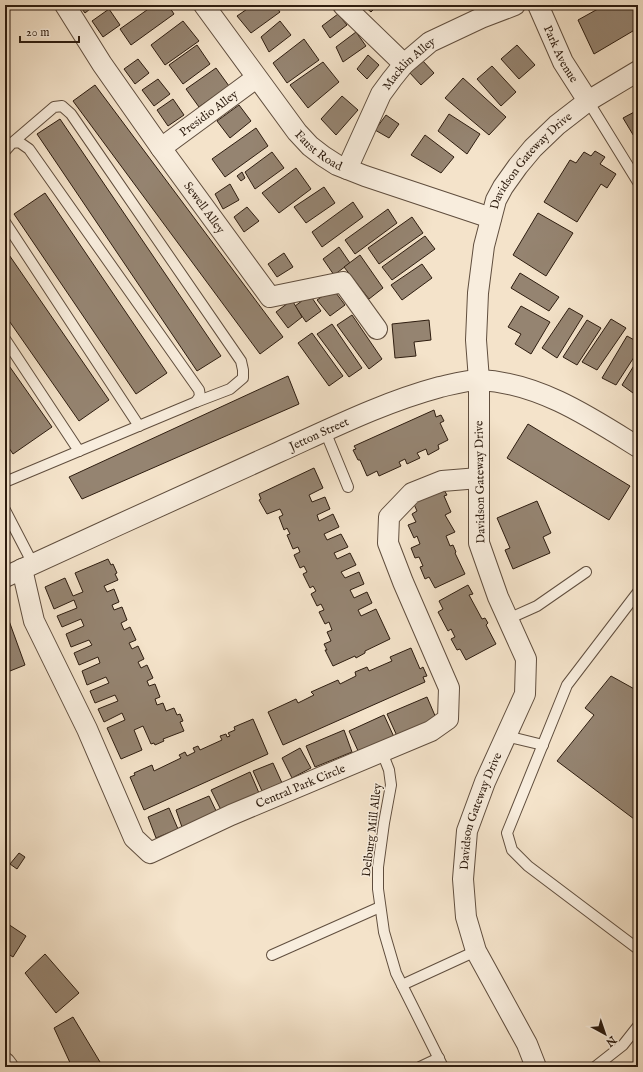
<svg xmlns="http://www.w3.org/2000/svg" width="643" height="1072" font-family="'IM FELL English',serif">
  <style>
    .building { fill: #958471; stroke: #2e1d10 }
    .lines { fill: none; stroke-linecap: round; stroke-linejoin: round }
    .lane-casing { stroke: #604e3e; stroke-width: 12 }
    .street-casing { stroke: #604e3e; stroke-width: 22 }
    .lane { stroke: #f8eddd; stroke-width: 10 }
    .street { stroke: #f8eddd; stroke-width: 20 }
    .labels { text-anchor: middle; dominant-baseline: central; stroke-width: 3; stroke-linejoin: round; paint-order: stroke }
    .street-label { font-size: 12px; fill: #2e1d10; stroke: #f8eddd }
  </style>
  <rect width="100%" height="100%" fill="#f4e3ca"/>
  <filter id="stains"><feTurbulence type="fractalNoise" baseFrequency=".005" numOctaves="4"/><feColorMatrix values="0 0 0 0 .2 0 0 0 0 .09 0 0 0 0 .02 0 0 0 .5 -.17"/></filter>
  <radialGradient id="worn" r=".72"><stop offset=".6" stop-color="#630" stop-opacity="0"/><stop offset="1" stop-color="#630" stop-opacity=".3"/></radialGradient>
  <g class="building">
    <path d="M79 5H95L85 13Z"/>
    <path d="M154 5H168L174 14 131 45 120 29Z"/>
    <path d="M234 5H245L238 10Z"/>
    <path d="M253 5H275L280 12 251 33 237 16Z"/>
    <path d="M363 5H378L371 12Z"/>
    <path d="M605 5H638V28L594 54 578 20Z"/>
    <path d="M109 9 120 25 103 37 92 21Z"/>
    <path d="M338 14 347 25 330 38 322 26Z"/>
    <path d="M183 21 199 41 165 65 151 45Z"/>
    <path d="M280 21 291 35 269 52 261 37Z"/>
    <path d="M356 32 366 46 343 62 336 47Z"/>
    <path d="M304 39 319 60 287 83 273 63Z"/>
    <path d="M197 45 210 64 183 84 169 65Z"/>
    <path d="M517 45 535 65 519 79 501 59Z"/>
    <path d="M368 55 379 65 367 79 357 69Z"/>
    <path d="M138 59 149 73 135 84 124 69Z"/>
    <path d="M422 60 434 73 421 85 409 72Z"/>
    <path d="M323 62 339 82 308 108 290 85Z"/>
    <path d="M492 66 516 92 501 106 477 79Z"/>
    <path d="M216 68 229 86 199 107 186 89Z"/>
    <path d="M463 78 506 117 489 135 445 98Z"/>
    <path d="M158 79 170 94 154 106 142 90Z"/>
    <path d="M95 85 283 337 260 354 73 101Z"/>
    <path d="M342 96 358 110 336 135 321 119Z"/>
    <path d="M173 99 184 115 168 126 157 110Z"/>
    <path d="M239 105 251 121 230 138 217 121Z"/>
    <path d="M638 110V143L623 118Z"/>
    <path d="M449 114 480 134 467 154 438 131Z"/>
    <path d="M386 115 399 124 389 138 375 130Z"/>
    <path d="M60 119 221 356 197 371 37 134Z"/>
    <path d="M256 128 268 146 225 177 212 159Z"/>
    <path d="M425 135 454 157 441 173 411 155Z"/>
    <path d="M595 151 605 157 600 164 616 174 607 188 601 184 577 222 544 202 570 160 576 163 584 152 591 156Z"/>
    <path d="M272 152 284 168 255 189 245 172Z"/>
    <path d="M296 168 311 189 279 213 262 193Z"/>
    <path d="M242 172 245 178 241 181 237 176Z"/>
    <path d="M230 184 239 200 223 209 215 194Z"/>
    <path d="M324 187 335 203 306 223 294 207Z"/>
    <path d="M45 193 167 373 136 394 14 214Z"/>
    <path d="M353 202 363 217 322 247 312 232Z"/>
    <path d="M247 207 259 221 244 232 234 217Z"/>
    <path d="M388 209 397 223 355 254 345 240Z"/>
    <path d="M538 213 573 233 546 276 513 255Z"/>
    <path d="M412 217 423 233 379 264 368 248Z"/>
    <path d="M425 236 435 249 392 280 382 267Z"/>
    <path d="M339 247 350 263 334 275 323 259Z"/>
    <path d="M5 249 109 400 79 421 5 315Z"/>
    <path d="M284 253 293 267 277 277 268 264Z"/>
    <path d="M360 255 383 288 369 299 344 267Z"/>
    <path d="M422 264 432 278 402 300 391 285Z"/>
    <path d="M520 273 559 297 549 311 511 288Z"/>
    <path d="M333 289 345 305 330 316 317 300Z"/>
    <path d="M310 295 321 311 306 322 295 306Z"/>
    <path d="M292 300 302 317 288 328 276 312Z"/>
    <path d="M521 306 550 322 531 354 515 344 521 334 508 327Z"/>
    <path d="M569 308 583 316 557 358 542 348Z"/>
    <path d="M352 315 382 359 369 369 337 325Z"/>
    <path d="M611 319 626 328 597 370 582 362Z"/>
    <path d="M429 320 431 340 414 342 416 356 395 358 392 324Z"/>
    <path d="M587 320 601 328 577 365 563 357Z"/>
    <path d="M332 324 362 368 349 377 317 334Z"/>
    <path d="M312 333 343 376 329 386 298 343Z"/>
    <path d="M627 336 638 342V351L616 385 602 378Z"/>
    <path d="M638 359V386L633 393 622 385Z"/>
    <path d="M5 360 52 427 13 454 5 442Z"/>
    <path d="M288 376 299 404 82 499 69 477Z"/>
    <path d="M434 410 436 417 441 415 444 421 440 423 448 440 438 445 439 449 428 455 426 449 417 453 420 458 407 464 405 459 399 462 401 466 379 476 377 471 367 476 360 460H358L353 450 356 449 354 446Z"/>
    <path d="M528 424 630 486 609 520 507 458Z"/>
    <path d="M314 468 323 488 309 495 312 502 325 497 330 509 317 515 319 521 333 514 339 527 324 534 327 540 341 534 348 547 334 553 337 559 350 553 356 565 341 572 345 578 359 572 364 584 350 590 354 598 367 592 372 603 358 610 361 616 376 609 390 639 365 651V653L356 658 355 656 333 666 325 650H327L324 644 331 641 327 632 332 630 329 622 325 624 319 612 324 610 321 604 317 606 311 594 316 591 313 586 310 588 303 574 307 572 304 566 300 568 294 555 300 552 298 547 293 549 287 535 290 534 287 528 284 530 279 517 283 515 280 509 267 514 259 500 261 499 259 494Z"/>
    <path d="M443 488 447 495 444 496 451 512 445 515 455 532 446 536 450 546 453 545 456 552 455 553 465 574 435 588 429 577 425 579 420 567 423 566 419 557 415 558 411 548 420 544 417 536 414 538 408 525 416 522 412 514 417 511 413 502Z"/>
    <path d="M537 501 551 533 543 537 550 553 513 569 505 550 510 548 497 518Z"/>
    <path d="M108 559 111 565 113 564 117 573 115 574 118 580 104 586 107 592 114 589 119 602 112 605 114 610 122 607 127 620 121 623 124 630 130 627 136 640 129 643 132 649 138 646 144 659 138 662 141 668 147 665 153 678 147 681 149 686 155 684 160 697 155 699 157 705 163 703 166 711 174 708 177 715 180 714 183 721 180 722 184 731 163 739 164 741 155 745 154 743 151 744 143 726 134 730 142 750 121 759 107 728 125 720 122 713 104 722 98 709 118 701 115 695 95 703 90 691 109 683 106 677 87 685 82 671 100 663 98 657 79 665 74 653 92 645 89 640 71 647 66 634 84 626 81 619 62 627 57 616 77 608 74 600 54 609 45 587 65 578 73 596 83 592 75 573Z"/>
    <path d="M468 585 473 594 469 595 482 619 485 618 488 623 486 625 496 644 466 660 460 649 457 650 451 639 455 637 451 629 448 631 438 612 443 609 439 601Z"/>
    <path d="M8 618 25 665 5 673V619Z"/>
    <path d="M411 648 420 669 423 667 427 676 423 677 425 682 283 745 268 712 296 699 298 703 314 695 311 692 338 680 340 684 356 676 355 672 367 667 369 671 392 661 390 657Z"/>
    <path d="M611 676 638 691V822L557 761 594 715 585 708Z"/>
    <path d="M427 697 436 718 397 736 387 714Z"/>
    <path d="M384 715 394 737 359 753 349 731Z"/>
    <path d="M253 719 268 754 144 810 130 777 135 775 134 773 152 765 154 771 181 758 179 755 185 752 187 756 195 752 193 748 198 746 200 750 222 740 220 736 226 734 227 737 230 736 228 733 235 730 234 727Z"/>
    <path d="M344 730 352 752 315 767 306 746Z"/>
    <path d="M300 748 311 768 292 778 282 758Z"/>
    <path d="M273 763 282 783 262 791 253 771Z"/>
    <path d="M250 772 259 793 221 810 211 790Z"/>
    <path d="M209 796 218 815 183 830 176 810Z"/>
    <path d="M169 808 178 829 156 838 148 817Z"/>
    <path d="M19 853 25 857 17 869 10 864Z"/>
    <path d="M5 922 26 936 13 957 5 952Z"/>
    <path d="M45 954 79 993 56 1013 25 973Z"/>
    <path d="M73 1017 100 1062 92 1067H72L54 1028Z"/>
  </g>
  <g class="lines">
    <g class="lane-casing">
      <g id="lane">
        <path d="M588 101 638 182"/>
        <path d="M12 143 54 107 62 106 71 114 241 361 243 370V378L230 389 196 402"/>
        <path d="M5 151 12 143 19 142 29 149 199 390 200 396 196 402 5 482"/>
        <path d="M5 222 139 426"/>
        <path d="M5 339 79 451"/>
        <path d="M325 431 348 487"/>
        <path d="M5 510 33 564"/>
        <path d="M638 592 567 685 507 833 512 850 528 866 638 949"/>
        <path d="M508 619 537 606 586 572"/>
        <path d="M506 736 543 745"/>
        <path d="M382 752 389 770 391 785 384 823 378 867V889L384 932 396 973 443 1067"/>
        <path d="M272 955 380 907"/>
        <path d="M402 985 476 951"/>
        <path d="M420 1067 439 1058"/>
        <path d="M595 1067 623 1045 638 1026"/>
      </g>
    </g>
    <g class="street-casing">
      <g id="street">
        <path id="s1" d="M65 5 102 64 161 148 270 297 343 282 377 329"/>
        <path id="s2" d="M204 5 297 132 310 146 323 156 337 165 365 176 491 218"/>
        <path d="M343 5 404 64"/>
        <path id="s3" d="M538 5 563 62 588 101"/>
        <path id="s4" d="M161 148 256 78"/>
        <path id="s5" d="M347 169 381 94 392 79 404 64 430 42 481 18 515 5"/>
        <path id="s6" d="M22 569 34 621 87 729 134 838 150 853 231 815 431 731 448 719 449 688 403 582 388 543 389 517 412 493 442 481 479 478"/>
        <path id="s7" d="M5 577C96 535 188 493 279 452 332 428 384 402 440 387 453 384 467 380 480 380 539 383 590 417 638 447"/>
        <path d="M5 1063 8 1067"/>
        <path id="s8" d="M536 1067 527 1044 476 951 466 917 463 879 467 831 485 782 525 694 526 659 498 597 479 543V380L476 340 478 293 484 246 496 200 503 187 518 166 533 148 557 125 588 101 638 71"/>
      </g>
    </g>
    <use href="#lane" class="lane"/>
    <use href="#street" class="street"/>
  </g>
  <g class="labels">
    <g class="street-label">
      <text stroke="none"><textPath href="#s3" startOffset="54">Park Avenue</textPath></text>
      <text stroke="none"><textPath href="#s5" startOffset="124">Macklin Alley</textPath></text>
      <text stroke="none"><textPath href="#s4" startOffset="59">Presidio Alley</textPath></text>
      <text stroke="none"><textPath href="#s2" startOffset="186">Faust Road</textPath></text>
      <text stroke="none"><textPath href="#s8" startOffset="959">Davidson Gateway Drive</textPath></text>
      <text stroke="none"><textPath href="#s1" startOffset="246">Sewell Alley</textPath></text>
      <text stroke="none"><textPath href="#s7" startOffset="345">Jetton Street</textPath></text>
      <text transform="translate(480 482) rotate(-91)">Davidson Gateway Drive</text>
      <text stroke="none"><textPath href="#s6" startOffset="479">Central Park Circle</textPath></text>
      <text stroke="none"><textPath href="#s8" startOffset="275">Davidson Gateway Drive</textPath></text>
      <text transform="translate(372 830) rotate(-83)">Delburg Mill Alley</text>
    </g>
  </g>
  <rect width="643" height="1072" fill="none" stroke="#f4e3ca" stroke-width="20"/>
  <rect x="6" y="6" width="631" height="1060" fill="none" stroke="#2e1d10" stroke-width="2"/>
  <rect x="10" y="10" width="623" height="1052" fill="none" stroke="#2e1d10"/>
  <g transform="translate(605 1034) rotate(140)" stroke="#f8eddd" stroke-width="3" paint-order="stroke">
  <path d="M0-3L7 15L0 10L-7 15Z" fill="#2e1d10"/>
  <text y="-6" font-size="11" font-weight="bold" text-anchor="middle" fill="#2e1d10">N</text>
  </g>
  <path d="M20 36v6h59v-6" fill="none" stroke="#2e1d10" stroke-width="2"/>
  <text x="26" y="36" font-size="12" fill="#2e1d10" stroke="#f8eddd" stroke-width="3" paint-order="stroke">20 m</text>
  <rect width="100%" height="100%" filter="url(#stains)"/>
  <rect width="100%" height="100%" fill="url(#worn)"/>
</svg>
